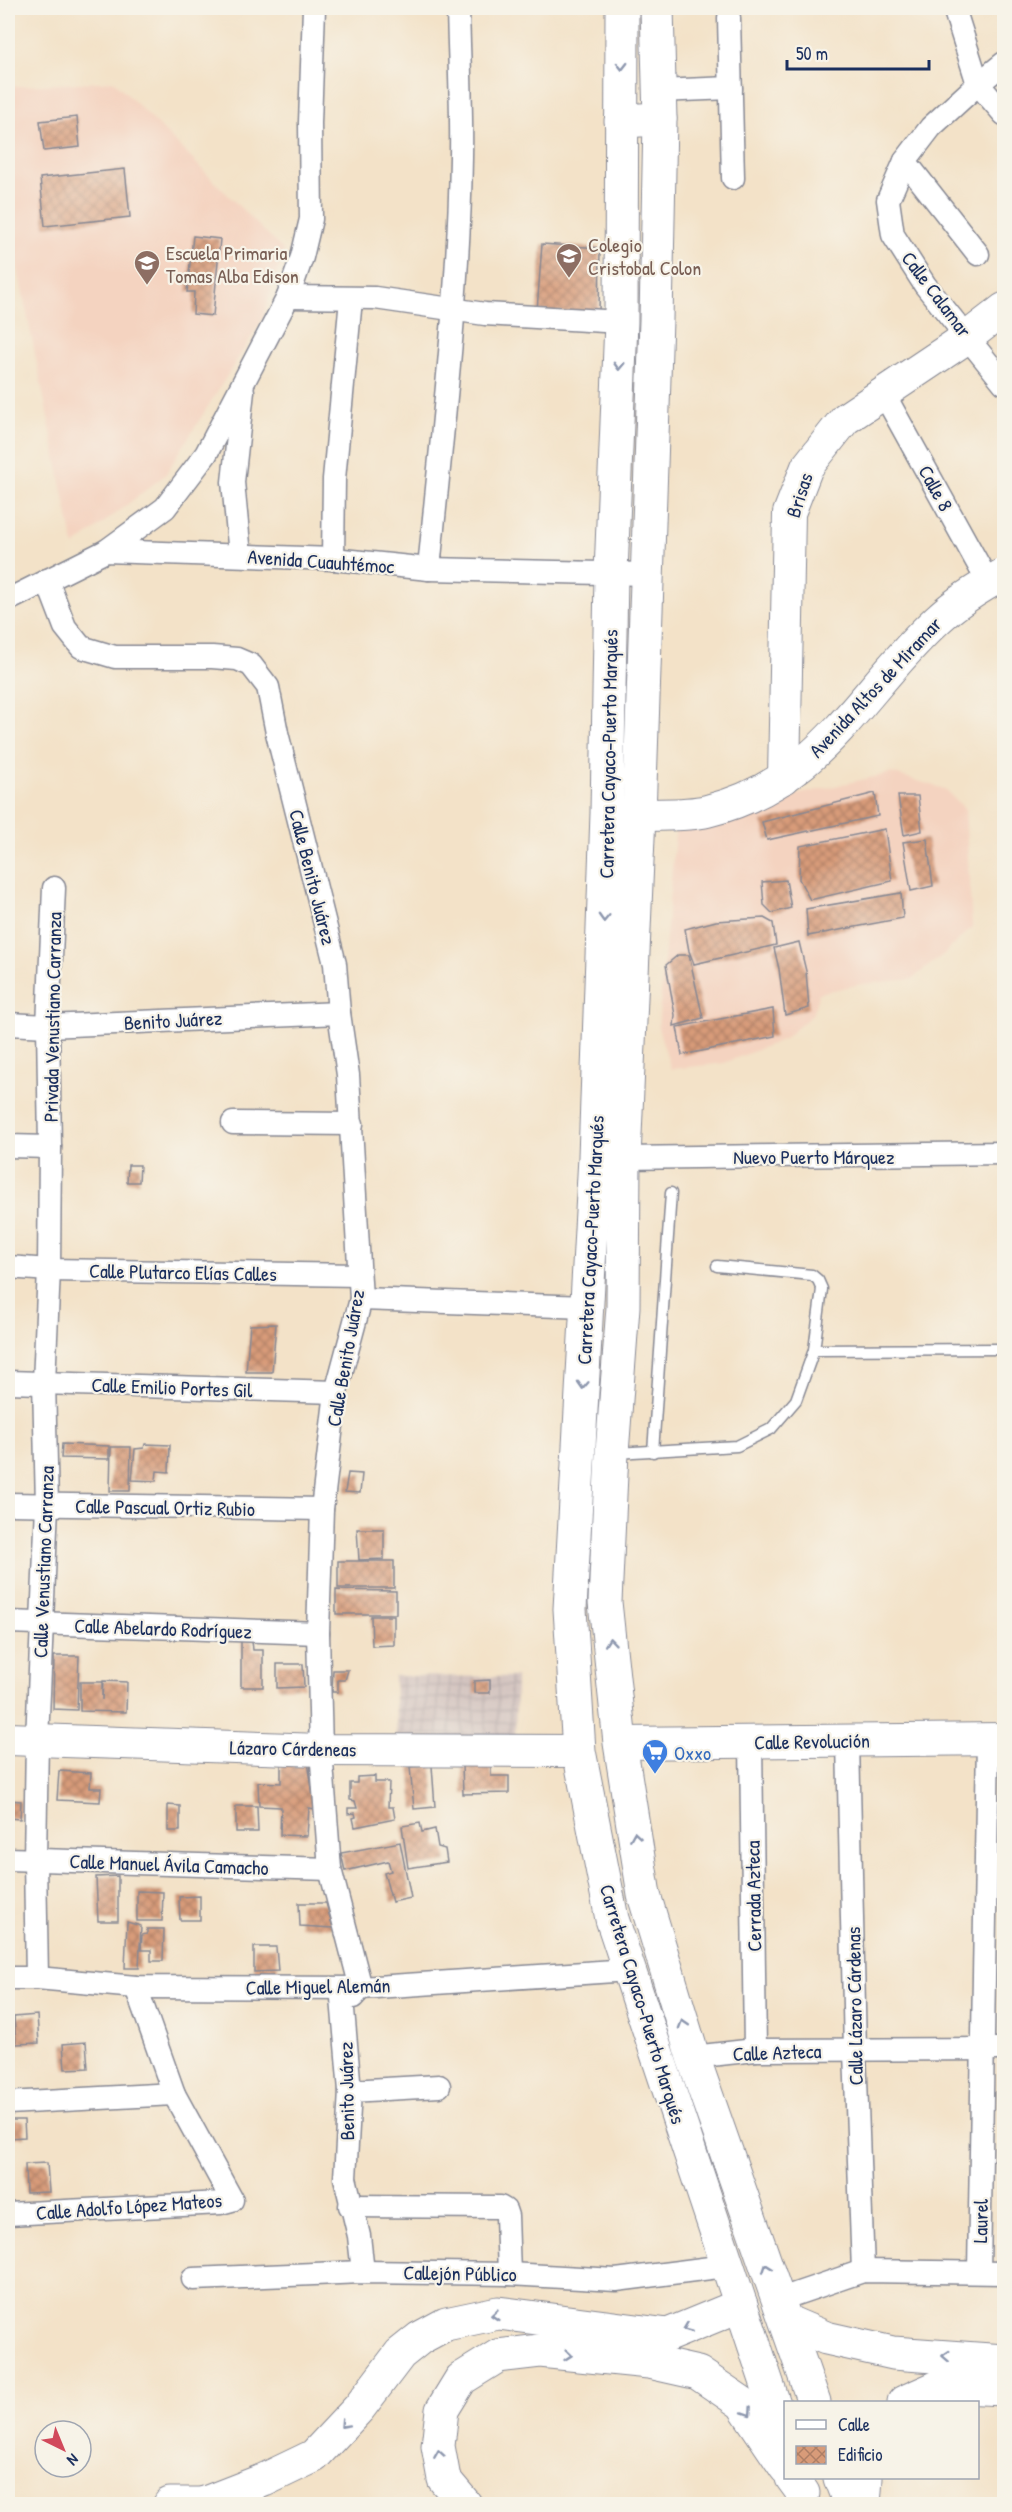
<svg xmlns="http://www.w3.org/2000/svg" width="1012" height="2512" font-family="'Patrick Hand',sans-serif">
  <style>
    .built { fill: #f4d3c0 }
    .industrial { fill: url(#industrial-grid) }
    .building { fill: url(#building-cross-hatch) }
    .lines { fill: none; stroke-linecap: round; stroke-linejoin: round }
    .lane-casing { stroke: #878893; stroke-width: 13 }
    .street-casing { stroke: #878893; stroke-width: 25 }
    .secondary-casing { stroke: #878893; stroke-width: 34 }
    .primary-casing { stroke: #878893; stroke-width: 35 }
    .highway-casing { stroke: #878893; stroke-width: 35 }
    .lane { stroke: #fff; stroke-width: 10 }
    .street { stroke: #fff; stroke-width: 22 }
    .secondary { stroke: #fff; stroke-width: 32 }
    .primary { stroke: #fff; stroke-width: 33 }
    .highway { stroke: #fff; stroke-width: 33 }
    .oneway { stroke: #8d97ae }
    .labels { text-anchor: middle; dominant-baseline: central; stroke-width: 4.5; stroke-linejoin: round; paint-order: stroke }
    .education-label { font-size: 20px; fill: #785e54; stroke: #f7f3e8; text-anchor: start }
    .street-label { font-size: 20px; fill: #1b2f5e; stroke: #f7f3e8 }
    .shop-label { font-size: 20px; fill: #366cbe; stroke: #f7f3e8; text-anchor: start }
  </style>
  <defs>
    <pattern id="industrial-grid" width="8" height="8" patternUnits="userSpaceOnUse" patternTransform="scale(1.5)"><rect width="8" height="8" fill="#d0c0bc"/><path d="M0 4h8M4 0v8" fill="none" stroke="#b2a5a4"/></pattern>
    <pattern id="building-cross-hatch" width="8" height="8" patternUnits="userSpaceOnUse" patternTransform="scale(1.5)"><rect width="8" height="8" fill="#d89b79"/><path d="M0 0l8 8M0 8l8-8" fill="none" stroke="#ae7f66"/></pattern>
  </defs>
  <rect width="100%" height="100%" fill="#f7f3e8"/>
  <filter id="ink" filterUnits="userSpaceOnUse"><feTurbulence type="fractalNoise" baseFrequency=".0167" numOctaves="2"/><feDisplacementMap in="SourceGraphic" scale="12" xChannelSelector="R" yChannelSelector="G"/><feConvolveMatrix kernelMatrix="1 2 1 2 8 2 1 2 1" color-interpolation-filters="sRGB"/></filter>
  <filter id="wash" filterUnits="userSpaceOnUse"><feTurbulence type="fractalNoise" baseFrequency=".008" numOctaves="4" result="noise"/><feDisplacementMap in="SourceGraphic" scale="24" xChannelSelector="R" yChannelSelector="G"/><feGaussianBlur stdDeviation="1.35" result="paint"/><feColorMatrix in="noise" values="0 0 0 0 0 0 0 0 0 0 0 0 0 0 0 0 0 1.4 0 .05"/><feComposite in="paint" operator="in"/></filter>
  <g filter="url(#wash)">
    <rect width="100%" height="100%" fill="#f3e2c8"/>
    <g class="built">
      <path d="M114 81 284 251 262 320 165 475 74 546 8 220V87Z"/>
      <path d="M891 773 944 789 965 809 972 927 946 952 912 979 861 984 819 993 812 1015 784 1039 724 1063 671 1069 658 1028 676 823Z"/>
    </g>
    <path class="industrial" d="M394 1676 516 1677 515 1740 397 1736Z"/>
    <g id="blocks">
      <g class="building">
        <path d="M77 117 80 147 44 151 40 121Z"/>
        <path d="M125 169 130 217 45 226 40 178Z"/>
        <path d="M193 236 220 239 213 316 193 314 194 292H187Z"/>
        <path d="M542 244 600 248 599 314 537 311Z"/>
        <path d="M875 793 878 816 767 840 762 822Z"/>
        <path d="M898 796H918L922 831 904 835Z"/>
        <path d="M885 829 892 881 810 900 799 879 800 846Z"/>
        <path d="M927 839 933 886 911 891 903 842Z"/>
        <path d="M786 880 791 908 772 913 764 905 762 882Z"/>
        <path d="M901 893 903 918 808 936 806 909Z"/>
        <path d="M764 918 773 923 776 945 694 964 689 951 685 929 716 921Z"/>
        <path d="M799 942 806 971 809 1008 785 1015 779 969 774 948Z"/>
        <path d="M678 955H689L703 1018 674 1026 675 1015 666 965Z"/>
        <path d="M773 1009 775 1036 682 1055 677 1027Z"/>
        <path d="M128 1165H140L139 1182H127Z"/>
        <path d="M276 1324 272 1372H246L250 1325Z"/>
        <path d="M62 1444 109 1446V1459L61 1458Z"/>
        <path d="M145 1444 170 1445 169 1472 157 1471 156 1481 132 1480 135 1449 144 1448Z"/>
        <path d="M111 1447H131L130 1491H110Z"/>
        <path d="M348 1473 362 1474 360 1493 345 1492Z"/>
        <path d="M357 1529H384V1559L359 1560Z"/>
        <rect x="338" y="1561" width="56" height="27"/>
        <path d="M336 1590 396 1591V1614H336Z"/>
        <path d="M371 1616H394V1645L372 1646Z"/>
        <path d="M241 1641H252L253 1650H263V1687H241Z"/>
        <path d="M54 1656H79L77 1710 53 1709Z"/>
        <path d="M277 1664H303L304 1687 277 1688Z"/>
        <path d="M333 1670H348L345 1680H338V1692H332Z"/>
        <path d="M490 1680V1693H474V1681Z"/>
        <path d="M103 1681 127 1682 126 1712 80 1711V1682H102V1700Z"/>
        <path d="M281 1762H308L315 1809 309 1808 307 1836 280 1835 281 1807 259 1806 258 1782 281 1783Z"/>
        <path d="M491 1764V1776H509V1793L463 1794 462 1765Z"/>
        <path d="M432 1766 435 1807 414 1809 410 1767Z"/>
        <path d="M59 1771 91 1773 90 1788H101L100 1802 57 1800Z"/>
        <path d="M375 1776V1782H389L388 1807H393L395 1819 355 1827 353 1818 356 1817 355 1813 348 1814V1808H357L355 1801 350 1800V1783H357V1777Z"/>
        <path d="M8 1800 21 1801 20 1819 8 1818Z"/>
        <path d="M168 1805 180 1806V1831H168Z"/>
        <path d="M236 1806H257L258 1832H236Z"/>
        <path d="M420 1823 422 1832 435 1829 438 1847 445 1849 447 1862 408 1868 402 1826Z"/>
        <path d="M400 1842 411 1898 392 1902 384 1873 391 1871 388 1861 345 1871 341 1853Z"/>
        <path d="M118 1876V1921H98L96 1877Z"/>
        <path d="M137 1891 163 1892 162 1921H137Z"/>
        <path d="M200 1896V1920H180L179 1897Z"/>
        <path d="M299 1903H326L333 1928 300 1926Z"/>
        <path d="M127 1922 141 1926 139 1968H125Z"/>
        <path d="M147 1929H164L163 1961H151V1950H141L142 1935 147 1934Z"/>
        <path d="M254 1947H276L278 1971 254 1972Z"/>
        <path d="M37 2015 39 2043 16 2044 14 2017Z"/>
        <path d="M86 2042 88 2068 65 2069 63 2044Z"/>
        <path d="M8 2120H24L25 2137 8 2138Z"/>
        <path d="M47 2163 49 2192 26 2193 25 2164Z"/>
      </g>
    </g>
  </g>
  <g filter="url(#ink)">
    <use href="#blocks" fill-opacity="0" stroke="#878893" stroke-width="1.5"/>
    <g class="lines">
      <g class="lane-casing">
        <g id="lane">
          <path d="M814 1350 1004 1349"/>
          <path d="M653 1452 671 1193"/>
          <path d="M616 1453 737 1446 771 1429 796 1400 814 1350 822 1289 818 1280 812 1275 717 1266"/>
        </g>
      </g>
      <g class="street-casing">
        <g id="street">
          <path d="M954 8 978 84 1004 114"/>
          <path d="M729 18 733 178"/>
          <path d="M1004 63 978 84 931 127 905 161 888 200 893 235 925 285 1004 383"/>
          <path d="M659 91 731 88"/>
          <path d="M905 161 978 254"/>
          <path d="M288 297 375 298 485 314 621 322"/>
          <path d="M884 394 988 582"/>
          <path d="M106 551 165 508 206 454 288 297 302 257 311 219 310 123 314 8"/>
          <path d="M240 555 233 482 243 391"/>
          <path d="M333 559 334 479 351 299"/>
          <path d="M429 569C442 432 459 295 461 157 462 107 459 57 458 8"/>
          <path d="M47 580 65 627 81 647 115 657H212L237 659 251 665 268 687 277 733 335 964 339 1013 348 1075 361 1299 336 1392 322 1509 318 1633 321 1750 330 1869 361 1988 353 1997 342 1998 350 2091 345 2178 359 2236 363 2272"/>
          <path d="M8 600 106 551 333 559 429 569 646 574"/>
          <path d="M8 1024 48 1026 339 1013"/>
          <path d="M233 1123 352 1124"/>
          <path d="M8 1146 50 1147"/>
          <path d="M624 1158 1004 1153"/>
          <path d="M8 1267 49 1270 359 1275"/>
          <path d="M361 1299 587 1307"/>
          <path d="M8 1382 336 1392"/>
          <path d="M8 1504 322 1509"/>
          <path d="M8 1622 318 1633"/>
          <path d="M848 1741 855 2051 863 2271"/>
          <path d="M751 1742 755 2050"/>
          <path d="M8 1859 330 1869"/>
          <path d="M8 1978H37L136 1987 361 1988 629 1970"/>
          <path d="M37 1978 35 1860 37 1740 47 1505 44 1382 49 1270 50 1147 48 1026 54 888"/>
          <path d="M693 2057 755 2050 1004 2049"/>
          <path d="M350 2091 439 2086"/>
          <path d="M8 2103 174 2094"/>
          <path d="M350 2206 500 2207 505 2210 507 2216 509 2274"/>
          <path d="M8 2214 221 2203 232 2200 174 2094 136 1987"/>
          <path d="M979 2271 988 1740"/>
          <path d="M193 2279 363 2272 509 2274 616 2280 726 2266"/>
          <path d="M778 2300 863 2271 1004 2273"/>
        </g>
      </g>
      <g class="secondary-casing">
        <g id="secondary">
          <path d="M784 778 789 513 807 467 845 419 969 336 1004 309"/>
          <path d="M639 815C661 814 686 816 707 811 822 783 858 693 937 620 956 602 982 586 1004 574"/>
          <path d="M8 1739 321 1750 579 1751"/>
          <path d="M620 1743 1004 1739"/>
        </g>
      </g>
      <g class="primary-casing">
        <g id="primary">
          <path d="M622 8 621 322 611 573 607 813 595 1157 570 1609 579 1751 612 1919 786 2440"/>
          <path d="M657 8 660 119 656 320 639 815 624 1158 623 1307 612 1453 605 1602 620 1743 644 1895 693 2057 814 2402"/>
          <path d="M840 2478 850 2504"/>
        </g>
      </g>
      <g class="highway-casing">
        <g id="highway">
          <path d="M621 121 660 119"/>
          <path d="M786 2321 826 2338 893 2353 1004 2361"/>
          <path d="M904 2402 940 2386 1004 2389"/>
          <path d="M792 2478 803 2493"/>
          <path d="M205 2503 264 2480 314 2456 359 2408 400 2354 420 2338 446 2324 498 2313 668 2335 741 2305"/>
          <path d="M170 2504H214"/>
          <path d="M465 2504 444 2479 438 2446 442 2410 461 2379 498 2356 540 2351 649 2362 698 2373 742 2403 786 2468"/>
          <path d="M864 2504 866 2478"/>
        </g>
      </g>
      <use href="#lane" class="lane"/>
      <use href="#street" class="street"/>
      <use href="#secondary" class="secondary"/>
      <use href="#primary" class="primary"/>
      <use href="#highway" class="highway"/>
    </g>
    <defs><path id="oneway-chevron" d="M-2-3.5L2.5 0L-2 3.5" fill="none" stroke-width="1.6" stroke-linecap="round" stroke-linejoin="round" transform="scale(1.5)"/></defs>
    <g class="oneway">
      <use href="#oneway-chevron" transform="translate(622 66) rotate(90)"/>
      <use href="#oneway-chevron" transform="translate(619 366) rotate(92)"/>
      <use href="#oneway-chevron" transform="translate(604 918) rotate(92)"/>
      <use href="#oneway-chevron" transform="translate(583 1385) rotate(93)"/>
      <use href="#oneway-chevron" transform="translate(610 1642) rotate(-96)"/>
      <use href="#oneway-chevron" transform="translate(635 1836) rotate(-99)"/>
      <use href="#oneway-chevron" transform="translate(683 2024) rotate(-107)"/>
      <use href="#oneway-chevron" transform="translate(767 2268) rotate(-109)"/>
      <use href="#oneway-chevron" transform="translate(495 2315) rotate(175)"/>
      <use href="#oneway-chevron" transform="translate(687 2328) rotate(158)"/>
      <use href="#oneway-chevron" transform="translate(568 2355) rotate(6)"/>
      <use href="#oneway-chevron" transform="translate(946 2356) rotate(-177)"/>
      <use href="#oneway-chevron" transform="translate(748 2412) rotate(56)"/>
      <use href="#oneway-chevron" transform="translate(344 2424) rotate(133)"/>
      <use href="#oneway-chevron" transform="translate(439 2454) rotate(-99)"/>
    </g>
  </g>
  <defs>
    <g id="school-pin" transform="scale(1.35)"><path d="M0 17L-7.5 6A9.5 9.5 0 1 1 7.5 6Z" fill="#8d6e63" stroke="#f7f3e8"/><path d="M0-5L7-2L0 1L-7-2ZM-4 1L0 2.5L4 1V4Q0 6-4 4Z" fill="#fff"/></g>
    <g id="supermarket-pin" transform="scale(1.35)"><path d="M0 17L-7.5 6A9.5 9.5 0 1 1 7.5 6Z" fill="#3f7fe0" stroke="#f7f3e8"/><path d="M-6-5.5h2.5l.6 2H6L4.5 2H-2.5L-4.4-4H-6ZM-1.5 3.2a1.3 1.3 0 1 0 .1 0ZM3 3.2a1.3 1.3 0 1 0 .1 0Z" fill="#fff"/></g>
  </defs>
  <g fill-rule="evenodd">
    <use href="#school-pin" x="569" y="256"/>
    <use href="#school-pin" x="147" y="263"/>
    <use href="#supermarket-pin" x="655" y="1752"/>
  </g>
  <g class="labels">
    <g class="education-label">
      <text x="588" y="244">Colegio<tspan x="588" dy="23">Cristobal Colon</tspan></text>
      <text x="166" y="252">Escuela Primaria<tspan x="166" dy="23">Tomas Alba Edison</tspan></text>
    </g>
    <g class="street-label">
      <text transform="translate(937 294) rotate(53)">Calle Calamar</text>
      <text transform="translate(936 488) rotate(61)">Calle 8</text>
      <text transform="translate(799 495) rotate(-72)">Brisas</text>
      <text transform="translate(321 561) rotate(4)">Avenida Cuauhtémoc</text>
      <text transform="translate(875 687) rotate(-47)">Avenida Altos de Miramar</text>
      <text transform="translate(608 754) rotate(-89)">Carretera Cayaco-Puerto Marqués</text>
      <text transform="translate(313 877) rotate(76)">Calle Benito Juárez</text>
      <text transform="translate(52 1017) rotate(-89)">Privada Venustiano Carranza</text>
      <text transform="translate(173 1020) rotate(-3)">Benito Juárez</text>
      <text x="814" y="1156">Nuevo Puerto Márquez</text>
      <text transform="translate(590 1240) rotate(-87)">Carretera Cayaco-Puerto Marqués</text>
      <text transform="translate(183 1272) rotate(1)">Calle Plutarco Elías Calles</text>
      <text transform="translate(345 1358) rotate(-80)">Calle Benito Juárez</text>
      <text transform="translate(172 1387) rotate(2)">Calle Emilio Portes Gil</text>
      <text transform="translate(165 1507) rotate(1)">Calle Pascual Ortiz Rubio</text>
      <text transform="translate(43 1562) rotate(-88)">Calle Venustiano Carranza</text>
      <text transform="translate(163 1628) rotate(2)">Calle Abelardo Rodríguez</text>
      <text transform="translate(812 1741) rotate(-1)">Calle Revolución</text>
      <text transform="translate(293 1748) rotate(1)">Lázaro Cárdeneas</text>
      <text transform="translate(169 1864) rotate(2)">Calle Manuel Ávila Camacho</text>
      <text transform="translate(753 1896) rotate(-91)">Cerrada Azteca</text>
      <text transform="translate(318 1986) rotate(-1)">Calle Miguel Alemán</text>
      <text transform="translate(643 2004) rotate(73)">Carretera Cayaco-Puerto Marqués</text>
      <text transform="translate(854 2006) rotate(-91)">Calle Lázaro Cárdenas</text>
      <text transform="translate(777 2052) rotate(-2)">Calle Azteca</text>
      <text transform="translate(346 2091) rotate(-91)">Benito Juárez</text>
      <text transform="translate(129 2206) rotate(-4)">Calle Adolfo López Mateos</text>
      <text transform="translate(980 2221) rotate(-89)">Laurel</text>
      <text transform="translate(460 2273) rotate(1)">Callejón Público</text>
    </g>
    <g class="shop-label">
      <text x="674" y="1752">Oxxo</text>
    </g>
  </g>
  <rect width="1012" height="2512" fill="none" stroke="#f7f3e8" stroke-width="30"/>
  <rect x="784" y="2401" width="195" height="78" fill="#f7f3e8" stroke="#9fa5b1" stroke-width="1.5"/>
  <rect x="796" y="2420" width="30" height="9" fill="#ffffff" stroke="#9fa5b1" stroke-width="1.5"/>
  <text x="838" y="2431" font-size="18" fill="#1b2f5e">Calle</text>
  <rect x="796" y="2446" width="30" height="18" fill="url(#building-cross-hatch)" stroke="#9fa5b1" stroke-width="1.5"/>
  <text x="838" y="2461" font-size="18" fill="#1b2f5e">Edificio</text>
  <g transform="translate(63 2449) rotate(137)"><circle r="28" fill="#f7f3e8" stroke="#9fa5b1" stroke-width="1.5"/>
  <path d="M0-4.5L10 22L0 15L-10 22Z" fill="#d1495b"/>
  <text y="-9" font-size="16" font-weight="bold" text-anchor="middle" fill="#1b2f5e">N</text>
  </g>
  <path d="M787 60v9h142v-9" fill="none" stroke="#1b2f5e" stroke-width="3"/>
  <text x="796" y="60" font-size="18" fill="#1b2f5e" stroke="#f7f3e8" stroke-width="4.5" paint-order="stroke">50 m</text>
</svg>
